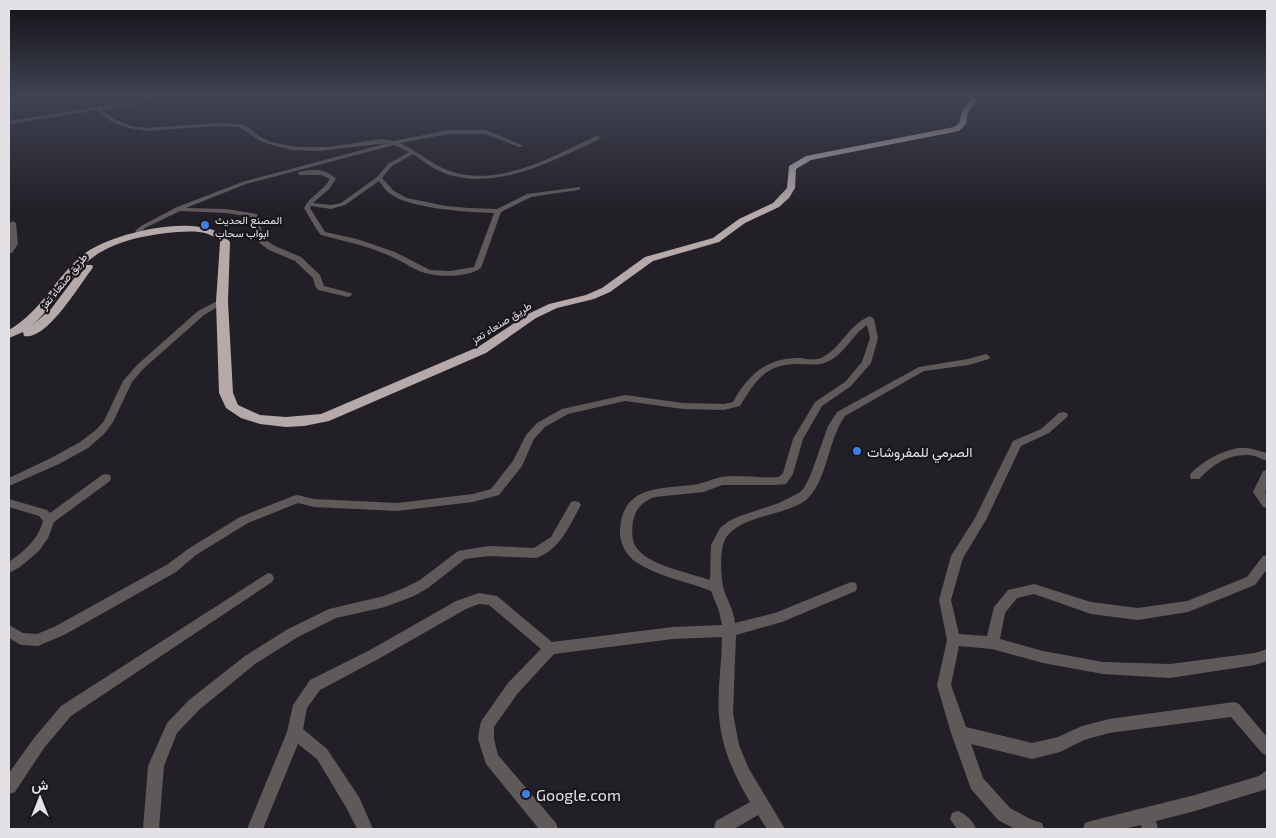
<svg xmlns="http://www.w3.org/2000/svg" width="1276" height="838" font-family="'Exo 2',Vazirmatn,sans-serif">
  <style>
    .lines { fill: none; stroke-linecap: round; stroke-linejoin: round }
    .minor { fill: #5e5a5a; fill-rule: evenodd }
    .highway { fill: #b5aaa9; fill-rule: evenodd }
    .shop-dot { fill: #3f7fe0; stroke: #19161c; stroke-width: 2 }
    .labels { text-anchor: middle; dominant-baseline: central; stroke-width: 4.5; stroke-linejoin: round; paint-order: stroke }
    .far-poi-label { font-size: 11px; fill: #e3e1e6; stroke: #19161c; text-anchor: start }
    .far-street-label { font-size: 11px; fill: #e3e1e6; stroke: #19161c }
    .poi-label { font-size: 14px; fill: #e3e1e6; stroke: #19161c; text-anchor: start }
    .near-poi-label { font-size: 16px; fill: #e3e1e6; stroke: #19161c; text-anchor: start }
  </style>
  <rect width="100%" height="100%" fill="#221f26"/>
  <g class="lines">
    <g class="minor">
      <path d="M149 95H154L145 102 101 110 116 120 131 126 147 128 216 123 240 124 248 127 259 136 271 142 296 147H328L381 139 394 141 448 130H486L524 146 519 147 485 134H448L400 143C418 151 432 165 450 171 499 188 554 156 596 136L601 137C592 144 580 148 570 153 534 169 494 186 454 176 438 173 426 163 413 154L392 166 382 178 394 191 407 198 446 206 469 208 497 209 527 194 580 187V189L578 190 531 197 501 212 481 268C469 277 443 277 429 274 416 272 403 261 390 256 368 246 344 241 321 235 314 227 310 217 304 208 310 196 323 191 330 179L321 175H300L298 174V172C311 169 326 168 336 179L329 189 313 203 331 205 341 203 377 177 388 164 409 152 394 145 246 184 186 208 226 209 257 214 264 239 275 246 301 257 320 275 324 286 351 293 352 295 348 297 318 290 315 286 313 278 295 261 269 250 258 242 252 217 226 213 180 211 145 228 142 231 140 237 134 236 136 230 141 226 177 207 242 182 388 143 320 151 291 150 262 142 239 127 216 126 147 131 128 128 112 122 96 110 9 124V121L142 100ZM379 181C382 185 385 190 389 193 409 209 468 212 494 213L474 267 450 271 430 270 395 252 357 239 325 232 310 208 311 206 331 209 345 205Z"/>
      <path d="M13 221 16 223 18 244 12 253H9L10 223Z"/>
      <path d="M219 300H225L226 302 204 315 143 369 132 382 113 422 104 434 88 448 59 464 9 486V478L51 458 80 442 96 430 104 421 123 381 137 365 198 311Z"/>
      <path d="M870 316 874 319 878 338 871 363 851 386 822 406 803 439 793 474 786 484 775 485H722L704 492 655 497C643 501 636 508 633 521 632 530 631 539 636 547 647 565 690 573 710 580L711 545 720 528 729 521 740 516 779 503 799 493 804 488 811 474 828 426 837 412 919 367 968 359 986 354 990 357 989 359 969 365 924 371 845 416C828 439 827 482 807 499 799 506 788 509 779 512 762 517 731 523 724 542 720 553 721 569 722 580 723 595 734 608 735 623L775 613 851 582 856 583 857 587 856 591 782 622 736 635 733 713 739 745 749 769 785 829H767L758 815 734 829H715L714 827 716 821 750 802C734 775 721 747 719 715 717 689 722 663 722 637L673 639 554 654 518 693 494 727V739L498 755 556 823 558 829H539L486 764 478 739 480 725 482 720 508 683 541 649 489 605 479 604 466 609 380 658 320 690 307 708 303 729 327 749 359 797 373 829H357L347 809 317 759 298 744 263 829H247L287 732 293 705 310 680 370 650 456 601 479 593 497 596 552 642 673 627 722 625 719 611 711 591C686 581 659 577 636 562 626 556 619 542 620 529 623 486 659 489 692 485 703 484 711 479 721 477 740 474 760 479 779 477L783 473 793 439 815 402 845 382 862 362 870 338 867 325C852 335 844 355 827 362 818 366 809 364 800 364 766 363 756 380 740 406L724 410 683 409 625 401 568 414 545 427 534 439 522 466 499 495 473 502 397 511 314 507 298 503 248 523 196 555 176 572 64 635 38 646 21 645 9 638V625L23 633 37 634 54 627 168 564 188 549 240 517 293 496 297 495 314 499 397 503 473 494 491 489 513 461 526 435 537 423 562 409 625 395 683 403 724 404 733 402C748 374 768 357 801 358 808 359 816 361 823 357 842 347 849 324 870 316Z"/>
      <path d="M1063 412 1067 413 1068 415 1067 417 1049 433 1021 446 986 520 963 558 951 600 959 634 987 636 994 607 1008 590 1013 589 1034 584 1091 602 1138 608 1187 601 1247 577 1263 556 1267 555V569L1255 585 1188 612 1138 620 1091 614 1034 594 1017 598 1005 613 1000 639 1043 651 1103 662 1170 664 1255 653 1267 649V661L1255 665 1170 678 1103 674 1043 663 992 649 959 646 951 685 966 727 1032 743 1058 737 1082 726 1109 719 1234 702 1239 704 1267 737V756L1262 753 1231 717 1109 733 1084 740 1060 752 1032 759 971 744 983 778 1010 808 1030 819 1042 823 1044 829H1015L998 820 971 789 951 733 937 685 947 640 939 600 951 556 975 518 1013 441 1041 429 1059 413Z"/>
      <path d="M1238 448H1248L1267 453V461C1261 459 1255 455 1248 455 1228 454 1212 465 1199 479H1191L1190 476 1191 473C1205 460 1219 452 1238 448Z"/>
      <path d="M1267 470V486L1265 492 1267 495V508L1263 507 1253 492 1263 471Z"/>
      <path d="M106 474 110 475 111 478 110 481 54 522 48 538 39 551 20 567 9 573V562C24 551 38 540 43 521L39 516 9 507V499L47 510 50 513 102 475Z"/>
      <path d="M575 501 579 502 581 505C569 526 560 550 536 558L489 556 465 559 428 588 414 596 385 607 336 618 298 637 255 664 199 710 177 733 164 766 159 829H143L148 766 167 723 189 700 245 656 288 629 329 609 384 596 404 588 420 580 458 551 489 546 534 548 551 537 571 502Z"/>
      <path d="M268 573 272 574 274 578 272 582 71 716 44 748 15 792 9 794V773L34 738 61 706Z"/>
      <path d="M1267 770V789L1195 811 1156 821 1158 829H1142L1141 825 1123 829H1083L1085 823 1091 821 1195 795 1259 776Z"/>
      <path d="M958 811C966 814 973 821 976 829H957L950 819 952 813Z"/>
    </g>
    <path class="highway" d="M966 95H972L977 100 968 112 966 124 959 131 811 160 796 169 795 188 789 198 779 207 745 223 719 242 653 261 610 292 594 299 557 308 536 318 486 353 329 421 304 426 286 427 260 424 241 418 226 408 219 393 216 302 220 242C210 230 192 231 177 232 144 235 105 242 82 267 63 287 50 311 29 328L51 309 84 265H92L93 267 92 269C79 285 47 341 24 336L23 332 9 338V330C44 309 55 277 84 254 110 233 207 209 230 242L228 302 233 393 238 405 260 415 286 417 321 414 478 347 528 314 549 304 586 295 602 288 645 257 713 238 739 219 773 203 787 188 789 166 806 156 954 127 959 123 962 112 970 100Z"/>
  </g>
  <linearGradient id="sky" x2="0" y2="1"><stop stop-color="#131115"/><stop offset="0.45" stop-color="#3e4252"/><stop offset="1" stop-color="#3e4252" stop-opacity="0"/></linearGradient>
  <rect width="1276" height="212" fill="url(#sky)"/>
  <g class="shop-dot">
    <circle cx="205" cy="225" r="5"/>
    <circle cx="857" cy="451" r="5"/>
    <circle cx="526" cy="794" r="5"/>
  </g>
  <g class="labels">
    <g class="far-poi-label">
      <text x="215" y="219">المصنع الحديث<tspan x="215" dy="13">ابواب سحاب</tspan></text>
    </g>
    <g class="far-street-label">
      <text transform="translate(63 281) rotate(-51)">طريق صنعاء تعز</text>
      <text transform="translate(501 322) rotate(-32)">طريق صنعاء تعز</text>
    </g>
    <g class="poi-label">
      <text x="867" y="451">الصرمي للمفروشات</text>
    </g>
    <g class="near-poi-label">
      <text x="536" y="794">Google.com</text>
    </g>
  </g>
  <rect width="1276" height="838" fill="none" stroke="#e3e1e6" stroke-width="20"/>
  <g transform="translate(40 798)" stroke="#19161c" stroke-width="4" paint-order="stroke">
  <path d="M0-4L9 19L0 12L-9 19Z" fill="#e3e1e6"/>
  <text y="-8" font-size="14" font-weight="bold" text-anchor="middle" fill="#e3e1e6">ش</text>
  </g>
</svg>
